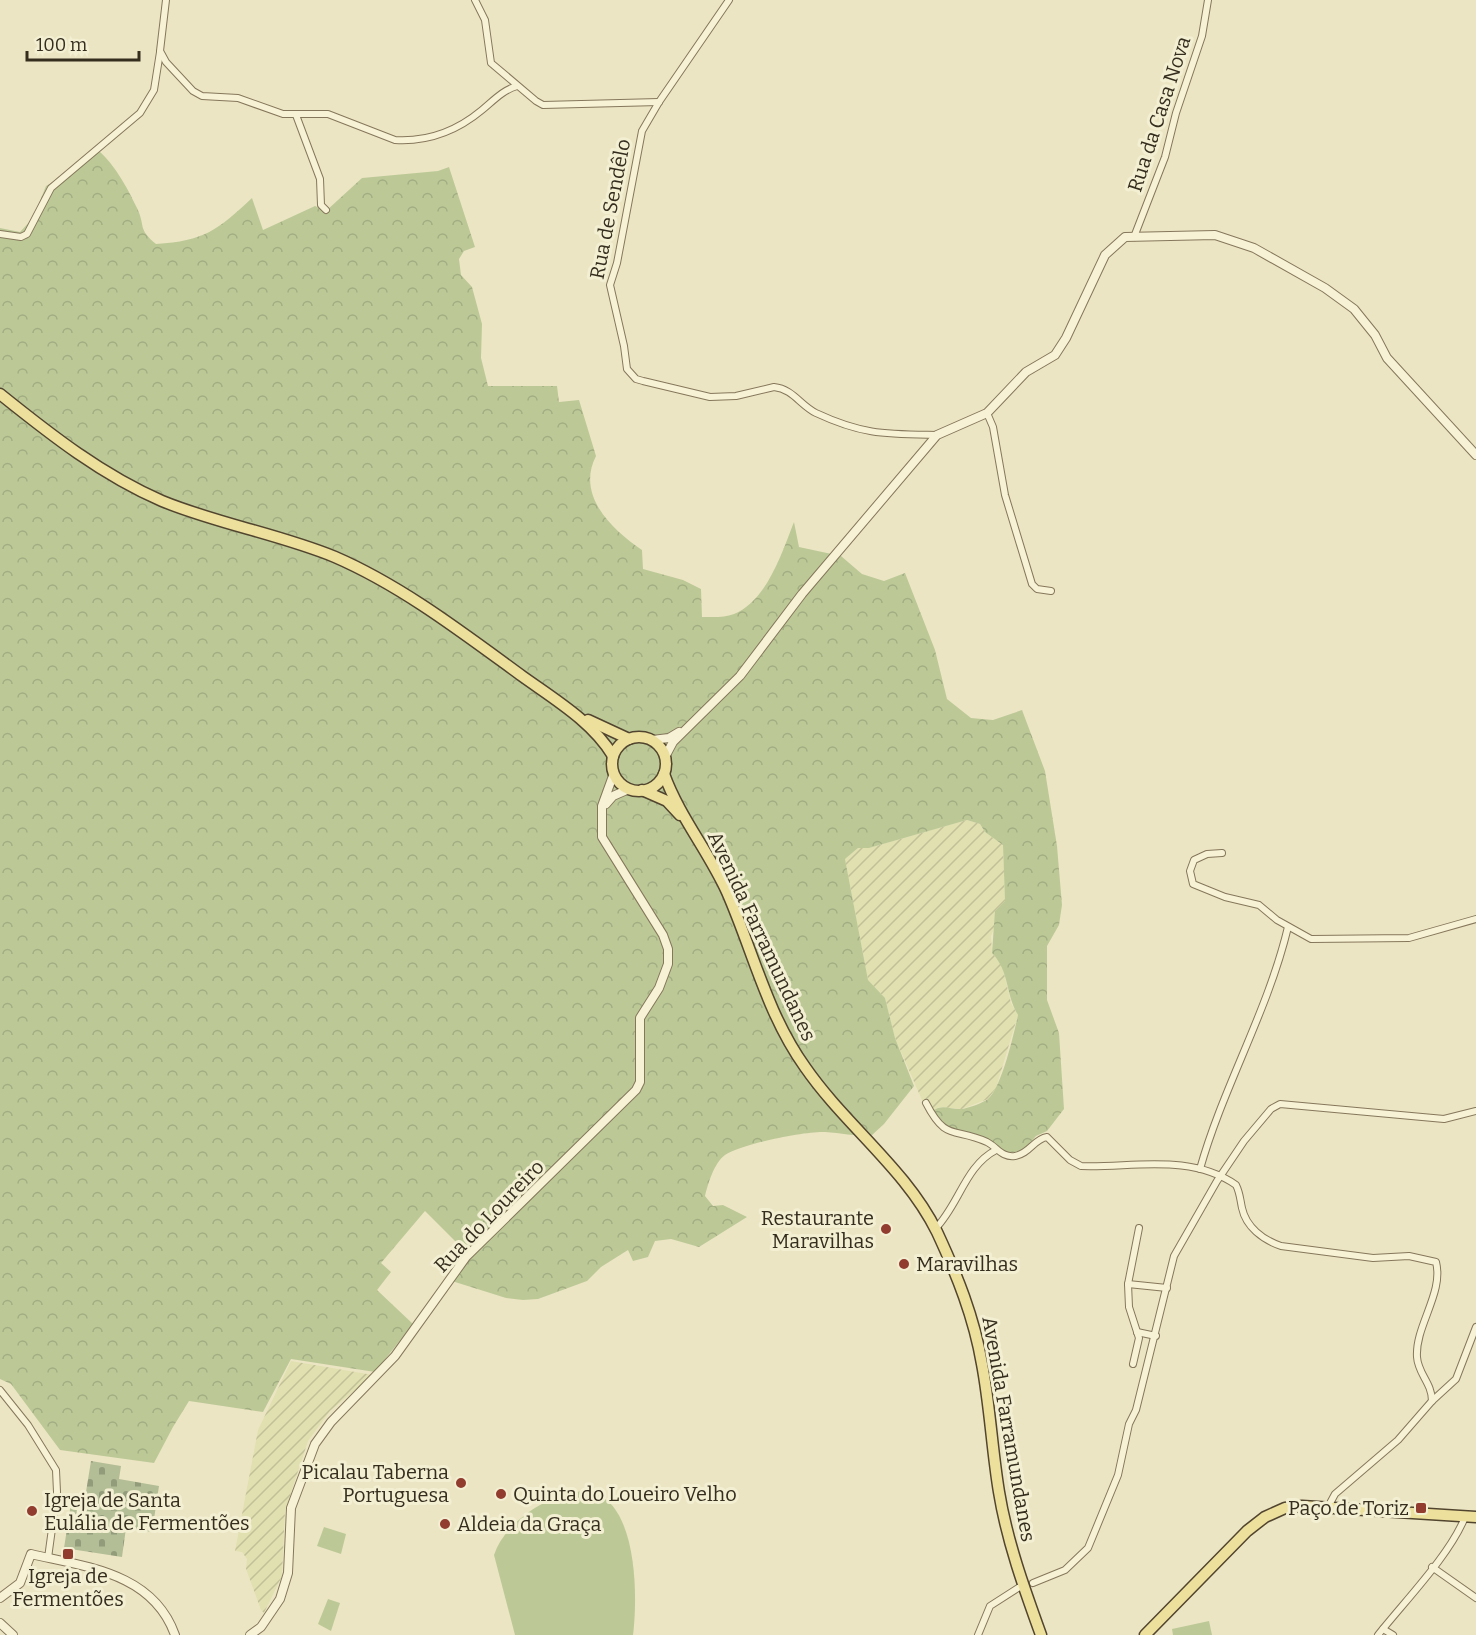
<svg xmlns="http://www.w3.org/2000/svg" width="1476" height="1635" font-family="Bitter,serif">
  <style>
    .farmland { fill: url(#farmland-furrows) }
    .grass { fill: #bcc997 }
    .forest { fill: url(#forest-crowns) }
    .cemetery { fill: url(#cemetery-stones) }
    .lines { fill: none; stroke-linecap: round; stroke-linejoin: round }
    .minor-casing { stroke: #85775b; stroke-width: 8 }
    .tertiary-casing { stroke: #85775b; stroke-width: 10 }
    .primary-casing { stroke: #52452f; stroke-width: 13 }
    .minor { stroke: #f7f2d5; stroke-width: 6 }
    .tertiary { stroke: #f7f2d5; stroke-width: 8 }
    .primary { stroke: #ede09c; stroke-width: 10 }
    .poi-dot { fill: #913c2e; stroke: #f3efd2; stroke-width: 2 }
    .labels { text-anchor: middle; dominant-baseline: central; stroke-width: 6; stroke-linejoin: round; paint-order: stroke }
    .street-label { font-size: 20px; fill: #352d1e; stroke: #f3efd2 }
    .poi-label { font-size: 20px; fill: #352d1e; stroke: #f3efd2; text-anchor: start }
  </style>
  <defs>
    <pattern id="farmland-furrows" width="10" height="10" patternUnits="userSpaceOnUse" patternTransform="scale(1.5)"><rect width="10" height="10" fill="#e1e0b0"/><path d="M-1 1l2-2M0 10L10 0M9 11l2-2" fill="none" stroke="#c2c097"/></pattern>
    <pattern id="forest-crowns" width="20" height="18" patternUnits="userSpaceOnUse" patternTransform="scale(1.5)"><rect width="20" height="18" fill="#bcc997"/><path d="M2 6a3 3 0 1 1 6 0M12 15a3 3 0 1 1 6 0" fill="none" stroke="#a2ad82"/></pattern>
    <pattern id="cemetery-stones" width="16" height="16" patternUnits="userSpaceOnUse" patternTransform="scale(1.5)"><rect width="16" height="16" fill="#b3be96"/><path d="M2 7V4a2 2 0 0 1 4 0v3zM10 15v-3a2 2 0 0 1 4 0v3z" fill="#929b7a"/></pattern>
  </defs>
  <rect width="100%" height="100%" fill="#ece5c3"/>
  <g class="farmland">
    <path d="M967 820 980 824 985 832 1003 845 1005 901 991 936 992 953 1002 964 1011 1003 1018 1015 996 1088 988 1099 962 1109 939 1107 928 1114 895 1038 885 998 868 980 845 859 858 848H869Z"/>
    <path d="M291 1361 373 1375 330 1411 308 1441 285 1511 282 1576 264 1613 261 1610 246 1569 247 1559 242 1552 235 1551 258 1430Z"/>
  </g>
  <g class="grass">
    <path d="M584 1491C638 1494 638 1596 633 1635H515L494 1555C506 1520 549 1494 584 1491Z"/>
    <path d="M324 1527 346 1534 341 1554 317 1546Z"/>
    <path d="M328 1599 340 1603 331 1631 318 1624Z"/>
    <path d="M1209 1621 1212 1635H1173L1172 1629Z"/>
  </g>
  <path class="forest" d="M94 147C113 161 127 187 137 208 146 227 137 228 156 244 204 241 218 230 252 198L263 230 315 206 326 211 362 178 438 171 449 167 475 247 464 251 459 259 461 275 472 287 482 324 481 358 488 386H557L559 402 579 400 596 456C576 495 611 529 642 550L643 569 683 580 701 589 702 617C713 617 724 618 734 614 767 601 782 552 794 522L799 547 841 556 862 574 884 581 905 573 935 650 947 699 971 718 993 720 1022 710 1045 771 1057 846 1062 905 1059 925 1047 946V1000L1059 1033 1064 1109 1047 1131 1036 1136 1027 1146 1019 1152 1005 1153C987 1138 937 1136 934 1110 943 1104 952 1110 962 1109 968 1108 983 1103 988 1099 1002 1087 1014 1033 1018 1015 1005 993 1010 972 992 953L995 911 1005 901 1003 845 985 832 980 824 967 820 869 848H858L845 859 868 980 885 998 895 1038 914 1086 884 1124 871 1136C855 1136 840 1133 825 1132 805 1131 741 1144 725 1155 714 1163 708 1184 705 1196L713 1206 723 1205 747 1217 699 1247 671 1239 655 1241 648 1257 633 1261 628 1250 601 1267 587 1281 538 1299 523 1300 506 1298 455 1282 452 1280 463 1249 425 1211 381 1263 391 1272 377 1290 413 1324 375 1372 291 1359 263 1412 189 1401 173 1427 154 1463 60 1450 11 1384 0 1379V228L20 232 33 218 46 186 71 172Z"/>
  <path class="cemetery" d="M91 1461 121 1466 119 1479 159 1486 152 1532 126 1528 122 1557 64 1548 72 1497 85 1498Z"/>
  <g class="lines">
    <g class="minor-casing">
      <g id="minor">
        <path d="M166 0 160 51 166 62 193 91 202 96 238 98 283 114H328L395 140C428 142 458 130 482 110 493 101 503 90 517 86"/>
        <path d="M475 0 485 20 491 63 536 101 543 105 659 102"/>
        <path d="M729 0 659 102 642 131 617 263 610 285 624 346 627 369 636 379 643 381 710 397 736 396 774 387C793 389 800 405 816 413 863 435 886 434 937 435"/>
        <path d="M296 115 320 179 321 205 326 210"/>
        <path d="M0 234 21 237 27 234 51 188 140 113 154 90 160 52"/>
        <path d="M1134 237 1165 157 1176 113 1202 36 1208 0"/>
        <path d="M987 413 993 427 1005 495 1032 584 1037 589 1051 591"/>
        <path d="M1222 853 1207 854 1194 860 1190 871 1193 884 1225 897 1259 905 1277 920 1311 939 1409 938 1476 919"/>
        <path d="M926 1103C946 1142 954 1127 987 1142 997 1147 1002 1158 1015 1156 1029 1154 1034 1139 1047 1137L1070 1160 1081 1166C1132 1168 1190 1153 1236 1185 1240 1193 1240 1199 1242 1208 1246 1227 1263 1240 1281 1246L1373 1258 1409 1256 1436 1262C1444 1293 1415 1326 1417 1357 1418 1374 1432 1383 1432 1401"/>
        <path d="M1200 1169C1223 1087 1268 1011 1288 927"/>
        <path d="M935 1229C959 1205 965 1166 996 1150"/>
        <path d="M1128 1284 1167 1288"/>
        <path d="M1137 1332 1156 1336"/>
        <path d="M1133 1364 1139 1338 1129 1307 1128 1284 1139 1228"/>
        <path d="M0 1390 28 1425 56 1470 57 1492 48 1558"/>
        <path d="M1328 1507 1335 1494 1398 1440 1432 1401 1456 1379 1476 1327"/>
        <path d="M1432 1567 1476 1598"/>
        <path d="M1033 1583 1065 1570 1088 1548 1118 1475 1129 1424 1136 1410 1174 1256 1217 1181 1244 1141 1271 1109 1280 1104 1444 1119 1476 1111"/>
        <path d="M1383 1629 1393 1635"/>
        <path d="M978 1635 990 1606 1018 1588"/>
        <path d="M1378 1635C1404 1602 1450 1555 1465 1517"/>
      </g>
    </g>
    <g class="tertiary-casing">
      <g id="tertiary">
        <path d="M652 740 669 738 679 732"/>
        <path d="M665 757 673 742 740 676 802 594 937 435 987 413 1026 372 1055 355 1066 338 1105 255 1125 237 1215 235 1254 248 1325 288 1354 309 1375 335 1387 358 1476 455"/>
        <path d="M606 804 613 796 629 789"/>
        <path d="M0 1598 20 1583 31 1554C87 1567 153 1573 175 1635"/>
        <path d="M0 1623 13 1635"/>
        <path d="M250 1635 261 1627 280 1599 288 1573 291 1508 315 1444 331 1422 395 1356 466 1257 636 1090 640 1082V1018L659 988 668 964V949L663 935 602 837V806L614 773"/>
      </g>
    </g>
    <g class="primary-casing">
      <g id="primary">
        <path d="M0 394C51 435 102 475 162 501 218 524 279 534 335 557 402 586 463 633 522 676 554 699 593 722 613 756"/>
        <path d="M588 720 629 739"/>
        <circle cx="639" cy="764" r="27"/>
        <path d="M664 774C679 816 709 852 727 892 753 951 767 1014 805 1067 845 1125 906 1169 937 1232 957 1275 974 1317 982 1364 990 1406 992 1450 999 1492 1007 1541 1024 1588 1041 1635"/>
        <path d="M642 790 667 801 680 815"/>
        <path d="M1145 1635 1247 1531 1265 1517 1285 1508 1302 1506 1476 1517"/>
      </g>
    </g>
    <use href="#minor" class="minor"/>
    <use href="#tertiary" class="tertiary"/>
    <use href="#primary" class="primary"/>
  </g>
  <g class="poi-dot">
    <circle cx="886" cy="1229" r="6"/>
    <circle cx="904" cy="1264" r="6"/>
    <circle cx="461" cy="1483" r="6"/>
    <circle cx="501" cy="1494" r="6"/>
    <rect x="1415" y="1502" width="12" height="12" rx="3"/>
    <circle cx="32" cy="1511" r="6"/>
    <circle cx="445" cy="1524" r="6"/>
    <rect x="62" y="1548" width="12" height="12" rx="3"/>
  </g>
  <g class="labels">
    <g class="street-label">
      <text transform="translate(1159 114) rotate(-72)">Rua da Casa Nova</text>
      <text transform="translate(610 209) rotate(-79)">Rua de Sendêlo</text>
      <text transform="translate(762 936) rotate(65)">Avenida Farramundanes</text>
      <text transform="translate(489 1216) rotate(-46)">Rua do Loureiro</text>
      <text transform="translate(1009 1429) rotate(80)">Avenida Farramundanes</text>
    </g>
    <g class="poi-label">
      <text x="874" y="1218" text-anchor="end">Restaurante<tspan x="874" dy="23">Maravilhas</tspan></text>
      <text x="916" y="1264">Maravilhas</text>
      <text x="449" y="1472" text-anchor="end">Picalau Taberna<tspan x="449" dy="23">Portuguesa</tspan></text>
      <text x="513" y="1494">Quinta do Loueiro Velho</text>
      <text x="44" y="1500">Igreja de Santa<tspan x="44" dy="23">Eulália de Fermentões</tspan></text>
      <text x="1409" y="1508" text-anchor="end">Paço de Toriz</text>
      <text x="457" y="1524">Aldeia da Graça</text>
      <text x="68" y="1576" text-anchor="middle">Igreja de<tspan x="68" dy="23">Fermentões</tspan></text>
    </g>
  </g>
  <path d="M27 51v9h112v-9" fill="none" stroke="#352d1e" stroke-width="3"/>
  <text x="36" y="51" font-size="18" fill="#352d1e" stroke="#f3efd2" stroke-width="4.5" paint-order="stroke">100 m</text>
</svg>
